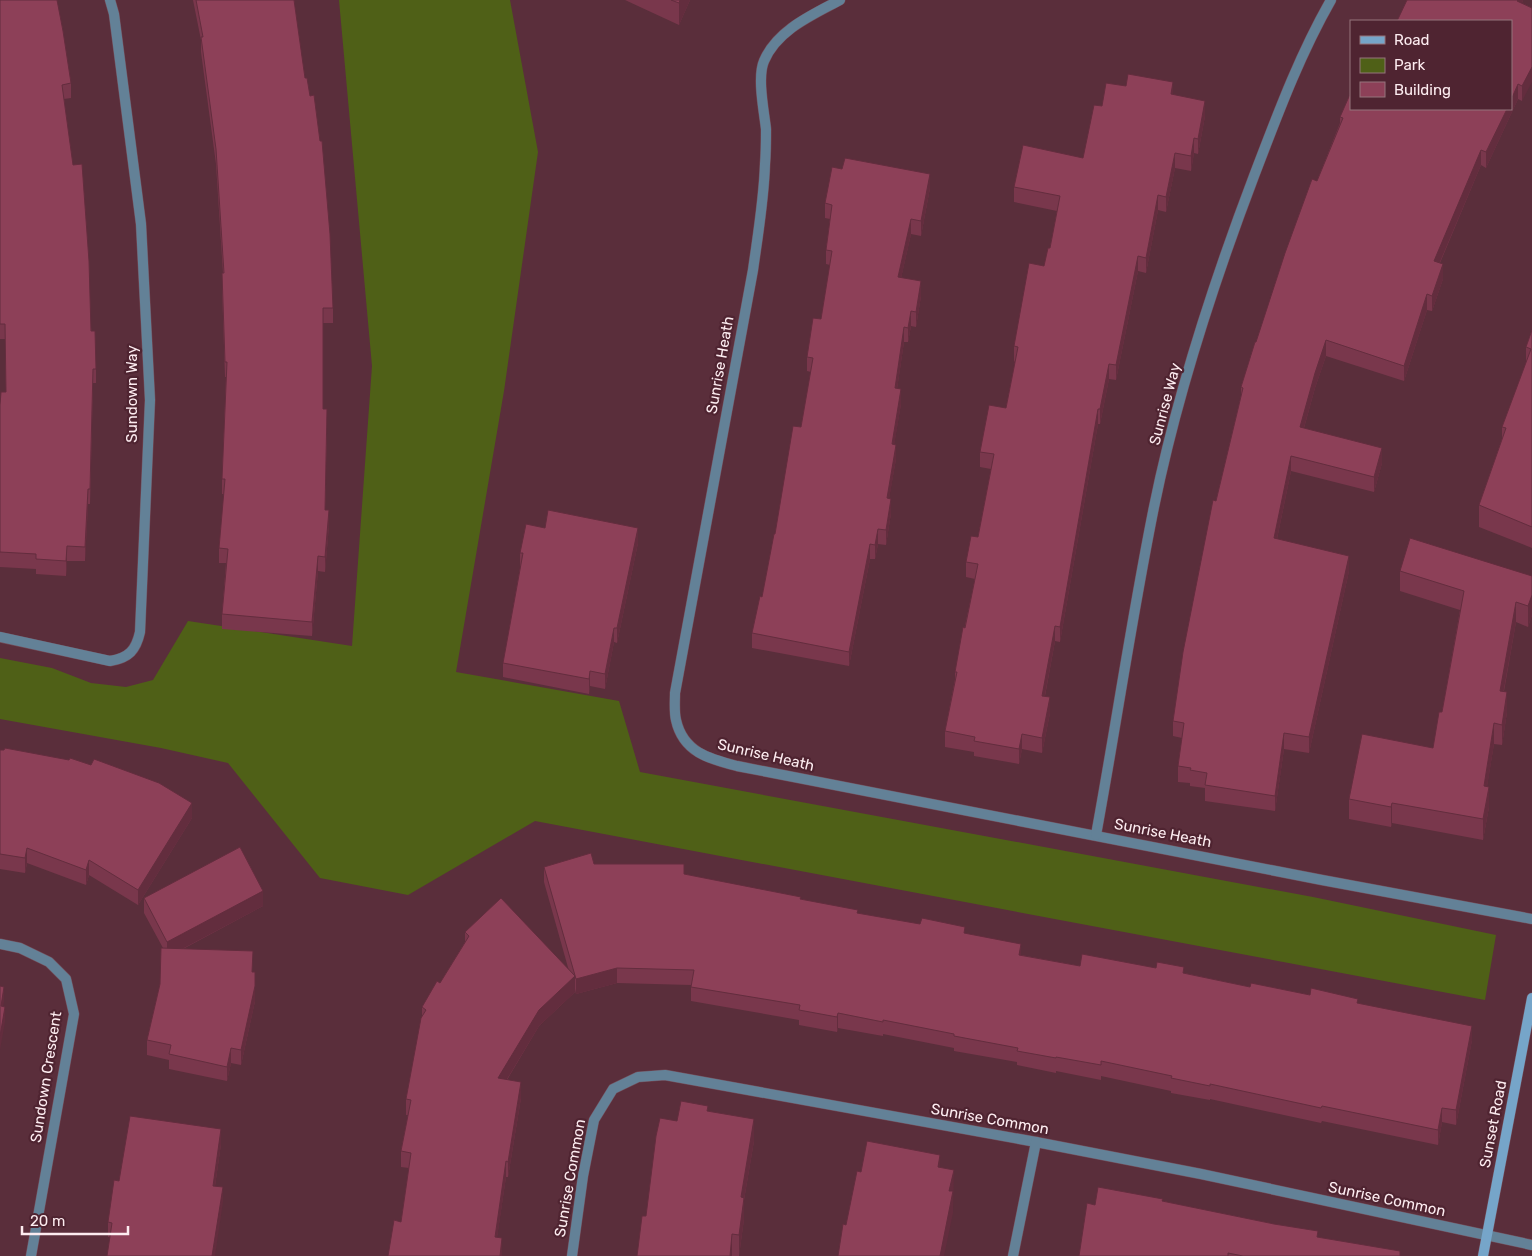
<svg xmlns="http://www.w3.org/2000/svg" width="1532" height="1256" font-family="Rubik,sans-serif">
  <style>
    .green { fill: #4f6017 }
    .lines { fill: none; stroke-linecap: round; stroke-linejoin: round }
    .street-casing { stroke: #744c58; stroke-width: 11 }
    .secondary-casing { stroke: #744c58; stroke-width: 11 }
    .street { stroke: #638197; stroke-width: 10 }
    .secondary { stroke: #76a5c9; stroke-width: 10 }
    .wall { fill: #79374c }
    .shaded-wall { fill: #632d3e }
    .building { fill: #8d4058; stroke: #632d3e }
    .labels { text-anchor: middle; dominant-baseline: central; stroke-width: 4.5; stroke-linejoin: round; paint-order: stroke }
    .street-label { font-size: 15px; fill: #fdecf0; stroke: #4f2431 }
  </style>
  <rect width="100%" height="100%" fill="#5a2e3b"/>
  <path class="green" d="M339 0H510L538 152 504 391 456 672 619 701 640 772 1313 897 1496 935 1485 1000 535 821 408 895 320 878 228 763 161 748 0 719V658L52 668 91 683 126 687 153 680 188 621 352 646 372 366Z"/>
  <g class="lines">
    <g class="street-casing">
      <g id="street">
        <path d="M840 0C812 15 777 30 764 61 757 77 764 111 766 129 766 140 766 152 765 164 764 199 758 234 753 270L675 693C675 701 674 712 676 720 683 752 709 759 737 766L1322 880 1532 919"/>
        <path d="M0 637 110 661C129 658 136 650 140 632L150 400 141 224 114 14 110 0"/>
        <path d="M1096 835C1116 726 1132 616 1154 507 1177 394 1213 284 1254 176 1277 116 1299 56 1331 0"/>
        <path d="M0 944 20 948 49 962 66 979 74 1014 31 1256"/>
        <path d="M572 1256 583 1176 594 1120 613 1089 638 1077 665 1075 1036 1142 1201 1174 1532 1245"/>
        <path d="M1013 1256 1036 1142"/>
      </g>
    </g>
    <g class="secondary-casing">
      <path id="secondary" d="M1483 1256 1532 998"/>
    </g>
    <use href="#street" class="street"/>
    <use href="#secondary" class="secondary"/>
  </g>
  <g class="wall">
    <path d="M0 0 71 83V98L64 99 96 369V383H93L90 504H88L85 561H67L66 576 36 574V569L0 567V405L6 392 5 339H0Z"/>
    <path d="M193 0H294L333 308V323H323V409L327 424 325 510 329 525 325 572 318 571 312 636 222 629V614L226 563H219V548L224 494H222V479L226 377H225L222 288 223 273 216 164 201 52V40Z"/>
    <path d="M625 0H690L679 25Z"/>
    <path d="M1407 0H1523L1522 3 1532 8 1522 101 1518 99 1486 168 1481 165 1440 263 1443 279 1432 311 1427 310 1404 381 1326 356 1315 388 1304 428 1382 463 1374 492 1291 471 1277 539 1349 571 1309 753 1284 749 1275 811 1205 801V788L1190 786V783L1178 782V766L1182 738 1173 736V721L1216 501 1241 396V387L1256 342 1317 181 1340 123V117L1511 109Z"/>
    <path d="M1173 95 1205 116 1198 154 1194 153 1191 171 1175 168 1166 212 1158 210 1146 273 1138 271 1116 380 1109 379 1100 424H1098L1060 642 1055 641 1045 696 1050 713 1042 753 1022 749 1019 764 974 756V752L945 747V731L955 679V672L975 579 966 577V562L978 537 991 469 980 467V452L1006 408 1015 362 1014 361V346L1044 266 1050 248 1057 211 1014 202V187L1083 158 1102 106Z"/>
    <path d="M842 169 930 188 921 236 911 234 901 278 921 296 916 327 911 326 908 342H904L897 389 901 404 894 444 896 459 889 498 891 513 886 545 878 544 875 559H870L849 666 752 648V633L762 597 775 534 801 427 811 372 807 371V357L821 319 830 265 826 264V250L830 219 825 218V203Z"/>
    <path d="M1532 330V548L1479 527V505L1502 439V427L1526 364V347Z"/>
    <path d="M545 528 638 543 617 643 614 642 605 689 590 686 589 694 503 677V663L520 568V553Z"/>
    <path d="M1400 571 1532 576V615L1528 627 1516 622 1504 691 1507 712 1502 745 1494 744 1487 786 1489 807 1483 840 1392 823 1391 827 1349 819V799L1433 748 1442 712 1460 610 1400 591Z"/>
    <path d="M0 750 192 818 138 905 89 875 86 885 27 863 25 873 0 869Z"/>
    <path d="M594 864 684 874 801 899 858 914 965 934 1021 955 1080 966 1184 973 1250 987 1310 995 1358 1003 1472 1040 1456 1125 1442 1122 1438 1145 1322 1121 1321 1123 1210 1099V1100L1171 1093V1091L1101 1076V1080L1056 1071V1073L1017 1065V1062L954 1051V1048L883 1034V1036L838 1028 837 1032 799 1025V1020L691 1001V985L617 983 576 994 575 989V992L539 1026 507 1080 521 1098 508 1177H506L497 1237 502 1254V1256H388L401 1222 409 1168 401 1167V1151L408 1115H406V1099L422 1018V1007L440 983 465 942V932L569 971 544 882V867Z"/>
    <path d="M144 898 263 906 183 949 253 972 255 1001 241 1065 231 1063 227 1081 169 1069V1060L147 1055V1040L160 984 163 948 144 913Z"/>
    <path d="M708 1111 754 1141 744 1200V1219L739 1256H637L646 1216 677 1121Z"/>
    <path d="M221 1144 215 1186 223 1202 110 1237H108V1222L119 1181Z"/>
    <path d="M1163 1201 1318 1237 1400 1256H1079L1095 1205Z"/>
  </g>
  <g class="shaded-wall">
    <path d="M680 0H690L679 25V3Z"/>
    <path d="M1518 0H1523L1517 16Z"/>
    <path d="M1532 67V82L1522 101V86Z"/>
    <path d="M1173 82V98L1171 94Z"/>
    <path d="M1518 84V99L1486 168V152L1507 109H1511V100Z"/>
    <path d="M1205 101V116L1198 154V139Z"/>
    <path d="M1194 138V153L1191 171V156Z"/>
    <path d="M1481 150V165L1434 276V261Z"/>
    <path d="M1175 153V168L1166 212V197Z"/>
    <path d="M930 174V188L921 236V221Z"/>
    <path d="M1158 195V210L1146 273V258Z"/>
    <path d="M911 219V234L898 292V277Z"/>
    <path d="M1138 256V271L1116 380V365Z"/>
    <path d="M1443 264V279L1432 311V296Z"/>
    <path d="M921 281V296L916 327V312Z"/>
    <path d="M1427 294V310L1404 381V366Z"/>
    <path d="M911 311V326L908 342V328Z"/>
    <path d="M904 327V342L895 403V388Z"/>
    <path d="M1326 340V356L1315 388 1300 442V427L1315 373Z"/>
    <path d="M1109 364V379L1100 424V409Z"/>
    <path d="M901 389V404L892 459V444Z"/>
    <path d="M1098 409V424L1060 642V627Z"/>
    <path d="M896 445V459L887 512V498Z"/>
    <path d="M1382 448V463L1374 492V477Z"/>
    <path d="M1291 456V471L1274 553V538Z"/>
    <path d="M88 489V504L85 561V547Z"/>
    <path d="M891 499V513L886 545V530Z"/>
    <path d="M329 510V525L325 572V557Z"/>
    <path d="M638 528V543L617 643V628Z"/>
    <path d="M878 529V544L875 559V545Z"/>
    <path d="M870 544V559L849 666V652Z"/>
    <path d="M67 546V561L66 576V561Z"/>
    <path d="M318 556V571L312 636V622Z"/>
    <path d="M1349 556V571L1309 753V737Z"/>
    <path d="M1532 595V615L1528 627V606Z"/>
    <path d="M1516 602V622L1500 711V691Z"/>
    <path d="M1055 626V641L1042 711V696Z"/>
    <path d="M614 628V642L605 689V674Z"/>
    <path d="M590 671V686L589 694V679Z"/>
    <path d="M1507 692V712L1502 745V725Z"/>
    <path d="M1050 697V713L1042 753V738Z"/>
    <path d="M1494 723V744L1484 806V786Z"/>
    <path d="M1284 733V749L1275 811V796Z"/>
    <path d="M1022 734V749L1019 764V749Z"/>
    <path d="M1489 787V807L1483 840V819Z"/>
    <path d="M192 803V818L138 905V890Z"/>
    <path d="M1392 803V823L1391 827V807Z"/>
    <path d="M27 848V863L25 873V858Z"/>
    <path d="M89 860V875L86 885V870Z"/>
    <path d="M263 891V906L167 957V942Z"/>
    <path d="M1021 944V958L1019 955Z"/>
    <path d="M617 968V983L576 994V979Z"/>
    <path d="M255 972V1001L241 1065V1050Z"/>
    <path d="M575 976V992L539 1026 498 1094V1078L539 1010Z"/>
    <path d="M4 987V1002L1 1021V1006Z"/>
    <path d="M5 1007V1022L0 1050V1036Z"/>
    <path d="M838 1013V1028L837 1032V1017Z"/>
    <path d="M1472 1026V1040L1456 1125V1110Z"/>
    <path d="M231 1048V1063L227 1081V1067Z"/>
    <path d="M521 1082V1098L508 1177V1162Z"/>
    <path d="M1442 1108V1122L1438 1145V1130Z"/>
    <path d="M754 1119V1141L744 1200V1219L739 1256V1235L741 1197Z"/>
    <path d="M221 1129V1144L213 1200V1186Z"/>
    <path d="M940 1155V1177L938 1167Z"/>
    <path d="M506 1161V1177L495 1252V1237Z"/>
    <path d="M954 1170 953 1213 944 1256H940L949 1191Z"/>
    <path d="M223 1187V1202L215 1256H212Z"/>
    <path d="M732 1234V1256H730Z"/>
    <path d="M502 1238V1256H500Z"/>
  </g>
  <g class="building">
    <path d="M0 0H57L63 31 71 83 62 85 73 165 82 164 89 261 91 331H95L96 369H93L90 489H88L85 547 67 546 66 561 36 559V554L0 552V405L1 392H6L5 324H0Z"/>
    <path d="M196 0H294L305 78H307L310 96 314 95 320 141H322L330 234 333 308H323V409H327L325 510H329L325 557 318 556 312 622 222 614 228 549 219 548 225 479H222L227 362H225L222 273H224L216 149 201 37H203Z"/>
    <path d="M671 0H680L679 3Z"/>
    <path d="M1407 0H1518L1517 1 1532 8V67L1522 86 1518 84 1511 100V21H1397Z"/>
    <path d="M1128 74 1173 82 1171 94 1205 101 1198 139 1194 138 1191 156 1175 153 1166 197 1158 195 1146 258 1138 256 1116 365 1109 364 1100 409H1098L1060 627 1055 626 1042 696 1050 697 1042 738 1022 734 1019 749 974 741 975 737 945 731 957 672H955L963 627 965 628 978 564 966 562 971 536 978 537 994 454 980 452 989 405 1006 408 1018 347 1014 346 1029 263 1044 266 1048 248H1050L1060 196 1014 187 1023 145 1083 158 1094 105 1102 106 1106 83 1126 86Z"/>
    <path d="M1351 92V109H1507L1486 152 1481 150 1434 261 1443 264 1432 296 1427 294 1404 366 1326 340 1315 373 1300 427 1382 448 1374 477 1291 456 1274 538 1349 556 1309 737 1284 733 1275 796 1205 785 1207 773 1190 770 1191 768 1178 766 1184 723 1173 721 1183 652 1213 500 1216 501 1243 388 1241 387 1255 342H1256L1285 253 1312 179 1317 181 1343 118 1340 117Z"/>
    <path d="M845 158 930 174 921 221 911 219 898 277 921 281 916 312 911 311 908 328 904 327 895 388 901 389 892 444 896 445 887 498 891 499 886 530 878 529 875 545 870 544 849 652 752 633 760 596 762 597 774 534H775L793 426 801 427 813 358 807 357 813 318 821 319 832 251 826 250 832 205 825 203 832 167 842 169Z"/>
    <path d="M1532 330V527L1479 505 1506 428 1502 427 1531 349 1526 347Z"/>
    <path d="M548 510 638 528 617 628H614L605 674 590 671 589 679 503 663 523 553H520L526 524 545 528Z"/>
    <path d="M1410 538 1532 576V595L1528 606 1516 602 1500 691 1507 692 1502 725 1494 723 1484 786 1489 787 1483 819 1392 803 1391 807 1349 799 1362 734 1433 748 1439 712H1442L1464 591 1400 571Z"/>
    <path d="M5 748 69 760 70 758 91 765 94 759 159 783 192 803 138 890 89 860 86 870 27 848 25 858 0 854V750H4Z"/>
    <path d="M240 847 263 891 167 942 144 898Z"/>
    <path d="M591 853 594 864H684V874L801 897 800 899 858 910 857 913 920 924 922 918 965 927 964 933 1021 944 1019 955 1080 966 1082 954 1156 968 1157 962 1184 967 1183 973 1250 987 1251 983 1310 995 1311 988 1358 999 1357 1003 1472 1026 1456 1110 1442 1108 1438 1130 1322 1106 1321 1108 1210 1084V1086L1171 1078 1172 1076 1101 1061V1065L1056 1057V1058L1017 1051 1018 1048 954 1036V1034L883 1020V1022L838 1013 837 1017 799 1010 800 1005 691 987 694 970 617 968 576 979 544 867Z"/>
    <path d="M501 898 575 976 539 1010 498 1078 521 1082 508 1162 506 1161 495 1237 502 1238 500 1256H388L394 1220 401 1222 411 1153 401 1151 411 1100 406 1099 421 1018 426 1010 422 1007 437 981 440 983 469 936 465 932Z"/>
    <path d="M161 948 253 951 252 972H255V986L241 1050 231 1048 227 1067 169 1054 171 1045 147 1040 160 984Z"/>
    <path d="M0 986 4 987 1 1006 5 1007 0 1036Z"/>
    <path d="M681 1101 708 1106 707 1111 754 1119 741 1197 744 1198 739 1235 732 1234 730 1256H637L642 1216H646L656 1136 660 1118 677 1121Z"/>
    <path d="M130 1116 221 1129 213 1186 223 1187 212 1256H107L112 1223 108 1222 114 1180 119 1181Z"/>
    <path d="M867 1141 940 1155 938 1167 954 1170 949 1191H953L940 1256H838L843 1224 846 1225 857 1171 861 1172Z"/>
    <path d="M1098 1187 1163 1199 1162 1201 1274 1224 1318 1231 1317 1237 1400 1251V1256H1243L1228 1253V1256H1079L1087 1203 1095 1205Z"/>
  </g>
  <g class="labels">
    <g class="street-label">
      <text transform="translate(720 365) rotate(-80)">Sunrise Heath</text>
      <text transform="translate(132 394) rotate(-90)">Sundown Way</text>
      <text transform="translate(1165 404) rotate(-75)">Sunrise Way</text>
      <text transform="translate(766 755) rotate(13)">Sunrise Heath</text>
      <text transform="translate(1163 833) rotate(11)">Sunrise Heath</text>
      <text transform="translate(46 1077) rotate(-81)">Sundown Crescent</text>
      <text transform="translate(990 1119) rotate(10)">Sunrise Common</text>
      <text transform="translate(1493 1124) rotate(-79)">Sunset Road</text>
      <text transform="translate(570 1178) rotate(-80)">Sunrise Common</text>
      <text transform="translate(1387 1199) rotate(12)">Sunrise Common</text>
    </g>
  </g>
  <rect x="1350" y="20" width="162" height="90" fill="#4f2431" stroke="#95747d"/>
  <rect x="1360" y="36" width="25" height="8" fill="#76a5c9" stroke="#95747d"/>
  <text x="1394" y="45" font-size="15" fill="#fdecf0">Road</text>
  <rect x="1360" y="58" width="25" height="15" fill="#4f6017" stroke="#95747d"/>
  <text x="1394" y="70" font-size="15" fill="#fdecf0">Park</text>
  <rect x="1360" y="82" width="25" height="15" fill="#8d4058" stroke="#95747d"/>
  <text x="1394" y="95" font-size="15" fill="#fdecf0">Building</text>
  <path d="M22 1226v8h106v-8" fill="none" stroke="#fdecf0" stroke-width="2.5"/>
  <text x="30" y="1226" font-size="15" fill="#fdecf0" stroke="#4f2431" stroke-width="4" paint-order="stroke">20 m</text>
</svg>
